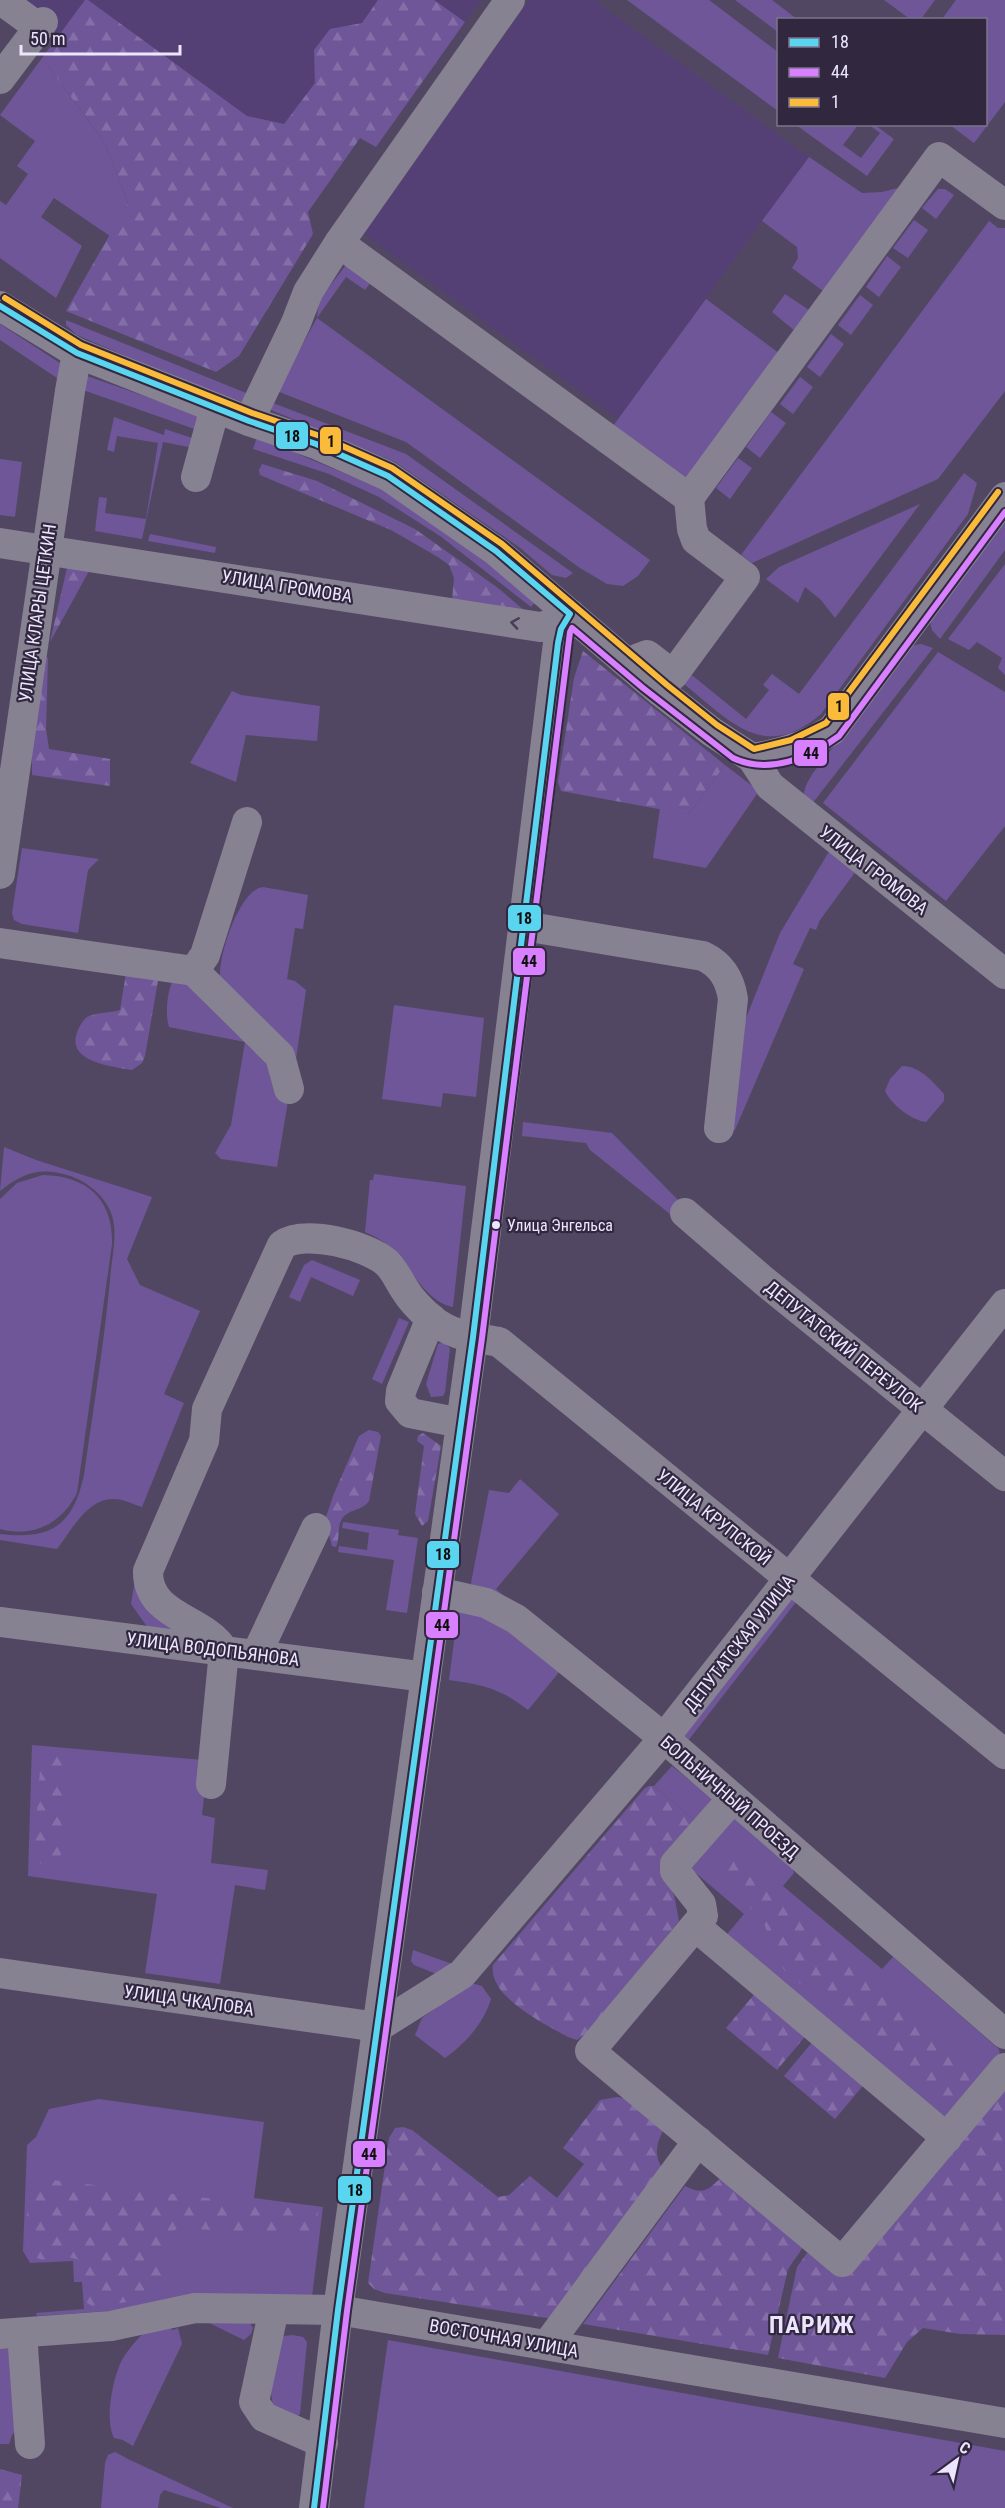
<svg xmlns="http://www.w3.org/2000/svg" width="1005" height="2508" font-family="'Roboto Condensed',sans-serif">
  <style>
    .built { fill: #554076 }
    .green { fill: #6f5698 }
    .forest { fill: url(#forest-firs) }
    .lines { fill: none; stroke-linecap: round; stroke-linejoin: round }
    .minor { stroke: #878291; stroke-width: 30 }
    .bus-1-casing { stroke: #312840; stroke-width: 10 }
    .bus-2-casing { stroke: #312840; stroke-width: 10 }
    .bus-3-casing { stroke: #312840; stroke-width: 10 }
    .bus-1 { stroke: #5ad5f0; stroke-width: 6 }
    .bus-2 { stroke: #d880ff; stroke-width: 6 }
    .bus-3 { stroke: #fbbb3a; stroke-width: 6 }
    .oneway { stroke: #463e54 }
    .bus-dot { fill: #ede5fe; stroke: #312840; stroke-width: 2 }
    .labels { text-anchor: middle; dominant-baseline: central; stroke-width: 4.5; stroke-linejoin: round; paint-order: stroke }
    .bus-label { font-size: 16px; fill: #ede5fe; stroke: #312840; text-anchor: start }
    .street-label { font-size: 18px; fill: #ede5fe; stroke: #312840 }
    .district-label { font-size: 24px; font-weight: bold; letter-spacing: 1.5px; fill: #ede5fe; stroke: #312840 }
    .line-badge { stroke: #312840; stroke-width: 2 }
    .pale-badge-label { font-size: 16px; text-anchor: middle; font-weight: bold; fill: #111 }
  </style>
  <defs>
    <pattern id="forest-firs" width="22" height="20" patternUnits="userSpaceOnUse" patternTransform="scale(1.5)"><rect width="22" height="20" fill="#6f5698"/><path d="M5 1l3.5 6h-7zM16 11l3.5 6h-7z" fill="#846ea7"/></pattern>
  </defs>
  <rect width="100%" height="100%" fill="#524763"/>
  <g class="built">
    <path d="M25 0H481L376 147 358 135 306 209 31 14Z"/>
    <path d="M529 0H594L809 157 618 419 364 234Z"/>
  </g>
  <g class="green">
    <path d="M627 0H709L778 52V111Z"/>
    <path d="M735 0H772L797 19 778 20V32Z"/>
    <path d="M884 0H935L921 19H910Z"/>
    <path d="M956 0H1005V102L974 143 950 125 986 124V20L942 19Z"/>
    <path d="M42 58 105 143 128 203 110 236 54 198 41 217 82 246 56 298 0 258V201L6 205 28 174 17 166 35 141 0 115Z"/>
    <path d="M796 125H858L843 145 861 158 880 133 869 125H875L894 139 867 176Z"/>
    <path d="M809 157 862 193 882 192 909 185 827 294 792 268 798 258 797 247 762 221Z"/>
    <path d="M938 189H945L954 195 936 219 922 208Z"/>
    <path d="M914 220 928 230 908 258 893 248Z"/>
    <path d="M989 221 998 228H1005V391L938 479 752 563 741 555Z"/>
    <path d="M887 256 901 267 879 297 866 287Z"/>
    <path d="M346 265 372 281 365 290 346 277 317 318 650 560 638 576 623 586 607 584 580 568 406 442 277 391 317 318 319 300Z"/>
    <path d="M785 294 812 312 795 331 772 312Z"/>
    <path d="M860 295 873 305 851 335 838 325Z"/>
    <path d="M706 299 783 356 691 483 613 426Z"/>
    <path d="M66 320 251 395 245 401H240L167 374 77 335 66 325Z"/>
    <path d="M0 324 66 367 63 382 0 340Z"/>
    <path d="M831 334 844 344 820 377 807 367Z"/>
    <path d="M87 376 207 418 203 432 83 390Z"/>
    <path d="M800 377 813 387 793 414 780 404Z"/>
    <path d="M273 403 406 454 573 573 566 578 552 575 519 547 395 462 269 409Z"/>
    <path d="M771 412 786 423 760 458 746 447Z"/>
    <path d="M114 417 164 435 165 429 201 441 199 449 163 442 142 539 95 531 99 497 107 498 105 513 146 519 158 443 117 436 114 452 107 450Z"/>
    <path d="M257 437 382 489 449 529 535 602 531 607 440 536 379 497 329 474 253 449Z"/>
    <path d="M738 458 752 468 730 499 716 488Z"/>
    <path d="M0 459 22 462 15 517 0 515Z"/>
    <path d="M964 473 977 483 968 514 821 714C764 763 730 721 684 684L689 675 693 676 746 719 769 690 763 685 772 674 799 694Z"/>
    <path d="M920 504 835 618 821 600 805 587 798 603 766 579 779 567Z"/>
    <path d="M1005 520V550L940 639 932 630 930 622Z"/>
    <path d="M150 534 216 547 215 553 148 541Z"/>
    <path d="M1005 564V675L998 668 1002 658 977 642 969 650 948 639Z"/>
    <path d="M921 644 933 648 808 809C800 795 805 786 813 773L910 648 915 645Z"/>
    <path d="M938 652 1005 692V826L946 901 823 803Z"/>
    <path d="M232 691 241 695 320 706 317 741 246 735 236 782 190 763Z"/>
    <path d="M725 765 759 791 706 868 653 858 660 808 686 814 691 811Z"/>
    <path d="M22 848 99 859 88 870 78 933 22 924 14 920 12 913Z"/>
    <path d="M830 850 856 871 820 920 816 930 810 928 793 964 804 969 735 1130 726 1129 742 1028 780 933Z"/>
    <path d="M263 887 308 895 303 929 295 928 287 979 295 981 306 990 295 1066 220 976C219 955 239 890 263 887Z"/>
    <path d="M173 980 185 982 254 1037 288 1101 277 1167 221 1159 215 1153 231 1125 245 1042 169 1027C165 1015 167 992 173 980Z"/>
    <path d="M394 1005 484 1018 476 1097 443 1093 441 1107 382 1099Z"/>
    <path d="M902 1066C920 1066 933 1082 944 1094V1101L926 1122C911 1120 892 1105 885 1091L890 1079Z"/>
    <path d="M523 1122 612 1133 678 1200 675 1218 590 1150 586 1143 522 1136Z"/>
    <path d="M4 1147 36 1160 152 1197 127 1259 140 1285 200 1311 164 1394 184 1403 142 1507C134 1505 124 1499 115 1499 88 1497 71 1531 57 1549L0 1540V1534C52 1540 73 1525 84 1475 93 1410 104 1345 110 1280 111 1263 116 1242 114 1225 112 1201 89 1181 67 1175 39 1167 23 1173 0 1191Z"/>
    <path d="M374 1174 466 1186 453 1307C426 1302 411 1268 393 1250 385 1242 376 1237 365 1232L370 1180H373Z"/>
    <path d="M43 1175C87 1176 113 1199 112 1244L77 1493C62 1523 34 1538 0 1529V1199L17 1183Z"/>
    <path d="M312 1260 360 1280 353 1296 311 1277 300 1302 289 1297 304 1265Z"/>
    <path d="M399 1318 409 1322 382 1384 372 1379Z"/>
    <path d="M443 1342 450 1348 445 1392 443 1396 431 1397 426 1384 438 1344Z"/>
    <path d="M520 1479 559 1514 496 1589 507 1599 474 1587 471 1583 489 1490 509 1493Z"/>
    <path d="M343 1522 399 1530 398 1535 418 1538 407 1613 386 1610 394 1560 338 1552 339 1546 367 1550 369 1533 342 1528Z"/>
    <path d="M135 1580 205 1639 153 1635 131 1604Z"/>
    <path d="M792 1598 796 1602 687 1742 682 1733Z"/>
    <path d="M458 1611 488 1615 560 1671 528 1710C500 1688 483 1685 449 1680Z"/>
    <path d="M32 1745 203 1760 205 1788 202 1815 215 1818 211 1863 268 1870 265 1890 235 1885 220 1984 145 1973 157 1894 28 1876Z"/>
    <path d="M672 1766 713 1799 700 1825 654 1786Z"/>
    <path d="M733 1817 792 1868 794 1873 783 1886 882 1969 893 1957 999 2049 1000 2057 950 2121 723 1939 744 1914 691 1869 692 1864Z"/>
    <path d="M413 1950 455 1965 439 1975 414 1965 411 1961Z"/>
    <path d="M471 1983 482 1986 491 1999C483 2024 466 2043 445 2058L415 2035 422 2018Z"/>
    <path d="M99 2099 264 2122 254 2198 323 2207 312 2297 37 2316 36 2313 84 2309 82 2282H74L73 2261 30 2263 23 2251 27 2145 36 2137 49 2109Z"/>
    <path d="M199 2318 250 2323 253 2328 251 2334 244 2340Z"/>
    <path d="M167 2326 173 2330 178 2328 182 2344 133 2446 123 2440 114 2438C105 2419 112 2384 120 2364 126 2351 137 2340 146 2330Z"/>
    <path d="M293 2335 303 2337 307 2342 300 2414 295 2418 273 2406 270 2386 280 2339 284 2336Z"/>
    <path d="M388 2340 1005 2451V2508H364Z"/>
    <path d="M19 2348 22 2423 12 2435 9 2444H0V2349Z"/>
    <path d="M115 2452 128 2459 233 2508H221L164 2490 160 2495 158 2508H101L105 2463 108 2455Z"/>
  </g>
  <g class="forest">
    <path d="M85 0H88L247 116 284 124 315 83 314 50 330 29 362 23 378 0H434L465 22 376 147 360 138 308 212 313 234 239 356 216 372 66 311 128 203 105 143 42 58Z"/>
    <path d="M262 464 317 481 415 529 498 588 525 611 452 600 454 578 449 565 438 557 391 530 260 475 259 470Z"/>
    <path d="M67 568 89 571 50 642Z"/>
    <path d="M583 651 725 765 691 811 686 814 561 791 558 782 574 678Z"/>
    <path d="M45 656 48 658 46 729 49 749 110 759V786L32 775V744Z"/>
    <path d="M127 967 159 975 145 1056 142 1063 132 1070C115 1067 66 1062 77 1033 79 1027 82 1021 87 1017 97 1012 110 1013 120 1010Z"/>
    <path d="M369 1430 378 1432 381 1436 369 1501C362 1511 348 1509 342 1519 337 1526 340 1539 336 1547L332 1546 325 1520 333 1496 359 1436Z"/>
    <path d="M423 1433 441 1446 428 1521 422 1526 415 1514 424 1446 417 1441 418 1436Z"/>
    <path d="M53 1751 62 1753 65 1758 61 1854 58 1862 51 1866C42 1865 35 1862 34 1852L41 1756 44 1753Z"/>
    <path d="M649 1786H654L700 1825 664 1877 674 1895 679 1921 588 2032 577 2040 568 2037C545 2024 488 1997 493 1965L645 1788Z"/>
    <path d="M730 1860 736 1863 967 2056C980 2076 967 2092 948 2103L938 2099 784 1970 764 1924 755 1913 715 1874 718 1865Z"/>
    <path d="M757 1991 808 2033 777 2070 726 2028Z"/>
    <path d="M815 2039 866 2082 835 2119 784 2076Z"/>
    <path d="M1005 2079V2335L960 2334 923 2328 907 2342 885 2378 778 2358 797 2267 810 2249 841 2275Z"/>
    <path d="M617 2097 627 2099 664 2129C654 2147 654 2161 668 2175L560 2320 385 2293 374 2289 368 2283 389 2138 395 2128 403 2127 412 2130 498 2197 509 2195 530 2176 557 2198 584 2164 563 2148 600 2100Z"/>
    <path d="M723 2175 805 2244 788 2269 768 2355 583 2324 685 2186C704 2196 710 2189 723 2175Z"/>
    <path d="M52 2180 318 2211 317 2230 312 2240 179 2227 171 2233 159 2289 153 2298 94 2307 87 2303 86 2282 79 2260C65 2254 50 2263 37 2258 23 2253 25 2204 32 2193 37 2187 45 2184 52 2180Z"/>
    <path d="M0 2469 22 2475 18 2508H0Z"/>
  </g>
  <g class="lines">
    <g class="minor">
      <path d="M1 0 38 27"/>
      <path d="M0 79 43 22"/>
      <path d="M339 243 689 498 939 157 1005 205"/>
      <path d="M0 306 77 353 249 421 316 444 388 476 496 551 661 692 712 732 752 758C781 754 807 746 832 730L1005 497"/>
      <path d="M249 421 296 323 308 292 339 243 510 0"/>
      <path d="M196 477 215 408"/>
      <path d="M0 543 540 627 549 625 570 614"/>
      <path d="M639 658 647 655 673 675 745 577 696 540 692 529 689 498"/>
      <path d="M752 758 770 786 1005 974"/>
      <path d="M0 874 70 391 77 353"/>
      <path d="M524 926 703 956C722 965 730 979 733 999L719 1128"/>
      <path d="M0 943 194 971 280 1056 289 1089"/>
      <path d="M194 971 205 955 247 822"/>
      <path d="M685 1213 764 1281 1005 1476"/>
      <path d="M431 1318 401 1391 400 1401 410 1413 461 1423"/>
      <path d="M437 1592 486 1603 516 1619 664 1738 1005 2034"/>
      <path d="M0 1622 426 1677"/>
      <path d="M256 1655 316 1528"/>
      <path d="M211 1784 224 1651C206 1618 147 1618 148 1571L204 1441 207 1409 282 1245C305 1229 367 1245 387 1263 395 1271 399 1281 405 1290 411 1300 421 1310 430 1318 452 1336 472 1337 499 1342L1005 1754"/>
      <path d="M695 1926 703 1916 701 1904 675 1871V1864L732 1799"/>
      <path d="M0 1973 378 2027"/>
      <path d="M378 2027 462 1974 664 1738 1005 1304"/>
      <path d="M947 2138 695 1926 590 2051 842 2262 1005 2068"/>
      <path d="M274 2309 254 2402 264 2417 323 2443"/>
      <path d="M22 2333 30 2444"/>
      <path d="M0 2334 111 2326 195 2308 338 2310 1005 2423"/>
      <path d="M547 2345 698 2141"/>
      <path d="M314 2508 338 2310 473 1337 558 643 561 629 570 614"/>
    </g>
    <g class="bus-1-casing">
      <path id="bus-1" d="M0 306 77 353 249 421 316 444 388 476 496 551 570 614 561 629 558 643 473 1337 338 2310 314 2508"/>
    </g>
    <g class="bus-2-casing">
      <path id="bus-2" d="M323 2508 347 2311 482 1338 570 632 572 628 643 688 733 758C769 775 809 758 839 736L1005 512"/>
    </g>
    <g class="bus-3-casing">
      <path id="bus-3" d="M5 298 81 345 252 413 320 436 392 468 502 544 667 685 717 725 754 749 791 740 826 723 998 492"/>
    </g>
    <use href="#bus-1" class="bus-1"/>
    <use href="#bus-2" class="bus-2"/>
    <use href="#bus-3" class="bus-3"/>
  </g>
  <defs><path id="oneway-chevron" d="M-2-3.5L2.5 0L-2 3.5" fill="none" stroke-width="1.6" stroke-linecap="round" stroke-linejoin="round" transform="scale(1.5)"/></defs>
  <use class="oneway" href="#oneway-chevron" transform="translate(515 623) rotate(-171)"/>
  <circle class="bus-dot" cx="496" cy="1225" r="5"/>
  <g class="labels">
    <g class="bus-label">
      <text x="507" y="1225">Улица Энгельса</text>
    </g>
    <g class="street-label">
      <text transform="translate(287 586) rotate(9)">УЛИЦА ГРОМОВА</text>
      <text transform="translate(37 613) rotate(-82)">УЛИЦА КЛАРЫ ЦЕТКИН</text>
      <text transform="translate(874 870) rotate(38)">УЛИЦА ГРОМОВА</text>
      <text transform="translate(844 1346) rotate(39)">ДЕПУТАТСКИЙ ПЕРЕУЛОК</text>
      <text transform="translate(714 1517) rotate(39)">УЛИЦА КРУПСКОЙ</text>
      <text transform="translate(739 1643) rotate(-52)">ДЕПУТАТСКАЯ УЛИЦА</text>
      <text transform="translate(213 1649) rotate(7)">УЛИЦА ВОДОПЬЯНОВА</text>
      <text transform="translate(730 1797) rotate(41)">БОЛЬНИЧНЫЙ ПРОЕЗД</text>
      <text transform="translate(189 2000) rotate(8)">УЛИЦА ЧКАЛОВА</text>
      <text transform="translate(504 2338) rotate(10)">ВОСТОЧНАЯ УЛИЦА</text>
    </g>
    <g class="district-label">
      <text x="812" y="2325">ПАРИЖ</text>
    </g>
  </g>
  <g class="line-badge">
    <rect x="275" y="421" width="34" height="29" rx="6" fill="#5ad5f0"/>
    <rect x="319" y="426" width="23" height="29" rx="6" fill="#fbbb3a"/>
    <rect x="827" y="692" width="23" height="29" rx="6" fill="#fbbb3a"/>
    <rect x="793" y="739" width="35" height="28" rx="6" fill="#d880ff"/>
    <rect x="507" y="904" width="35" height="28" rx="6" fill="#5ad5f0"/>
    <rect x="512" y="947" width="34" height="29" rx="6" fill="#d880ff"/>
    <rect x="426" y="1540" width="34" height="29" rx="6" fill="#5ad5f0"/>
    <rect x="425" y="1611" width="34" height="28" rx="6" fill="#d880ff"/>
    <rect x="352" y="2140" width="34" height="28" rx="6" fill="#d880ff"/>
    <rect x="337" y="2175" width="35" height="29" rx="6" fill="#5ad5f0"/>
  </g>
  <g class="pale-badge-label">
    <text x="292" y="442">18</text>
    <text x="331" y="447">1</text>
    <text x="839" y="712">1</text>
    <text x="811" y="759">44</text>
    <text x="524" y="924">18</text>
    <text x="529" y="967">44</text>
    <text x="443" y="1560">18</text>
    <text x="442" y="1631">44</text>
    <text x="369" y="2160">44</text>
    <text x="355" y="2196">18</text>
  </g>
  <rect x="777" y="18" width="210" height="108" fill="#312840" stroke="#7c748c" stroke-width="1.5"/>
  <rect x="789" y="38" width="30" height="9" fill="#5ad5f0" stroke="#7c748c" stroke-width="1.5"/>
  <text x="831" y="48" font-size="18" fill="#ede5fe">18</text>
  <rect x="789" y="68" width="30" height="9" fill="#d880ff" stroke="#7c748c" stroke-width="1.5"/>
  <text x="831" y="78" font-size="18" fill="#ede5fe">44</text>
  <rect x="789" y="98" width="30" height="9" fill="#fbbb3a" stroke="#7c748c" stroke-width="1.5"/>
  <text x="831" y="108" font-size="18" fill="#ede5fe">1</text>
  <g transform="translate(957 2460) rotate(33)" stroke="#312840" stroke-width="4.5" paint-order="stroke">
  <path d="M0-4.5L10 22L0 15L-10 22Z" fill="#ede5fe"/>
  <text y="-9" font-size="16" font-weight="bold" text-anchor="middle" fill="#ede5fe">С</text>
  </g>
  <path d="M21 45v9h159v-9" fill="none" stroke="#ede5fe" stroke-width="3"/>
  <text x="30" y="45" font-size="18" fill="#ede5fe" stroke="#312840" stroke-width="4.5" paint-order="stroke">50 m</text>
</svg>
